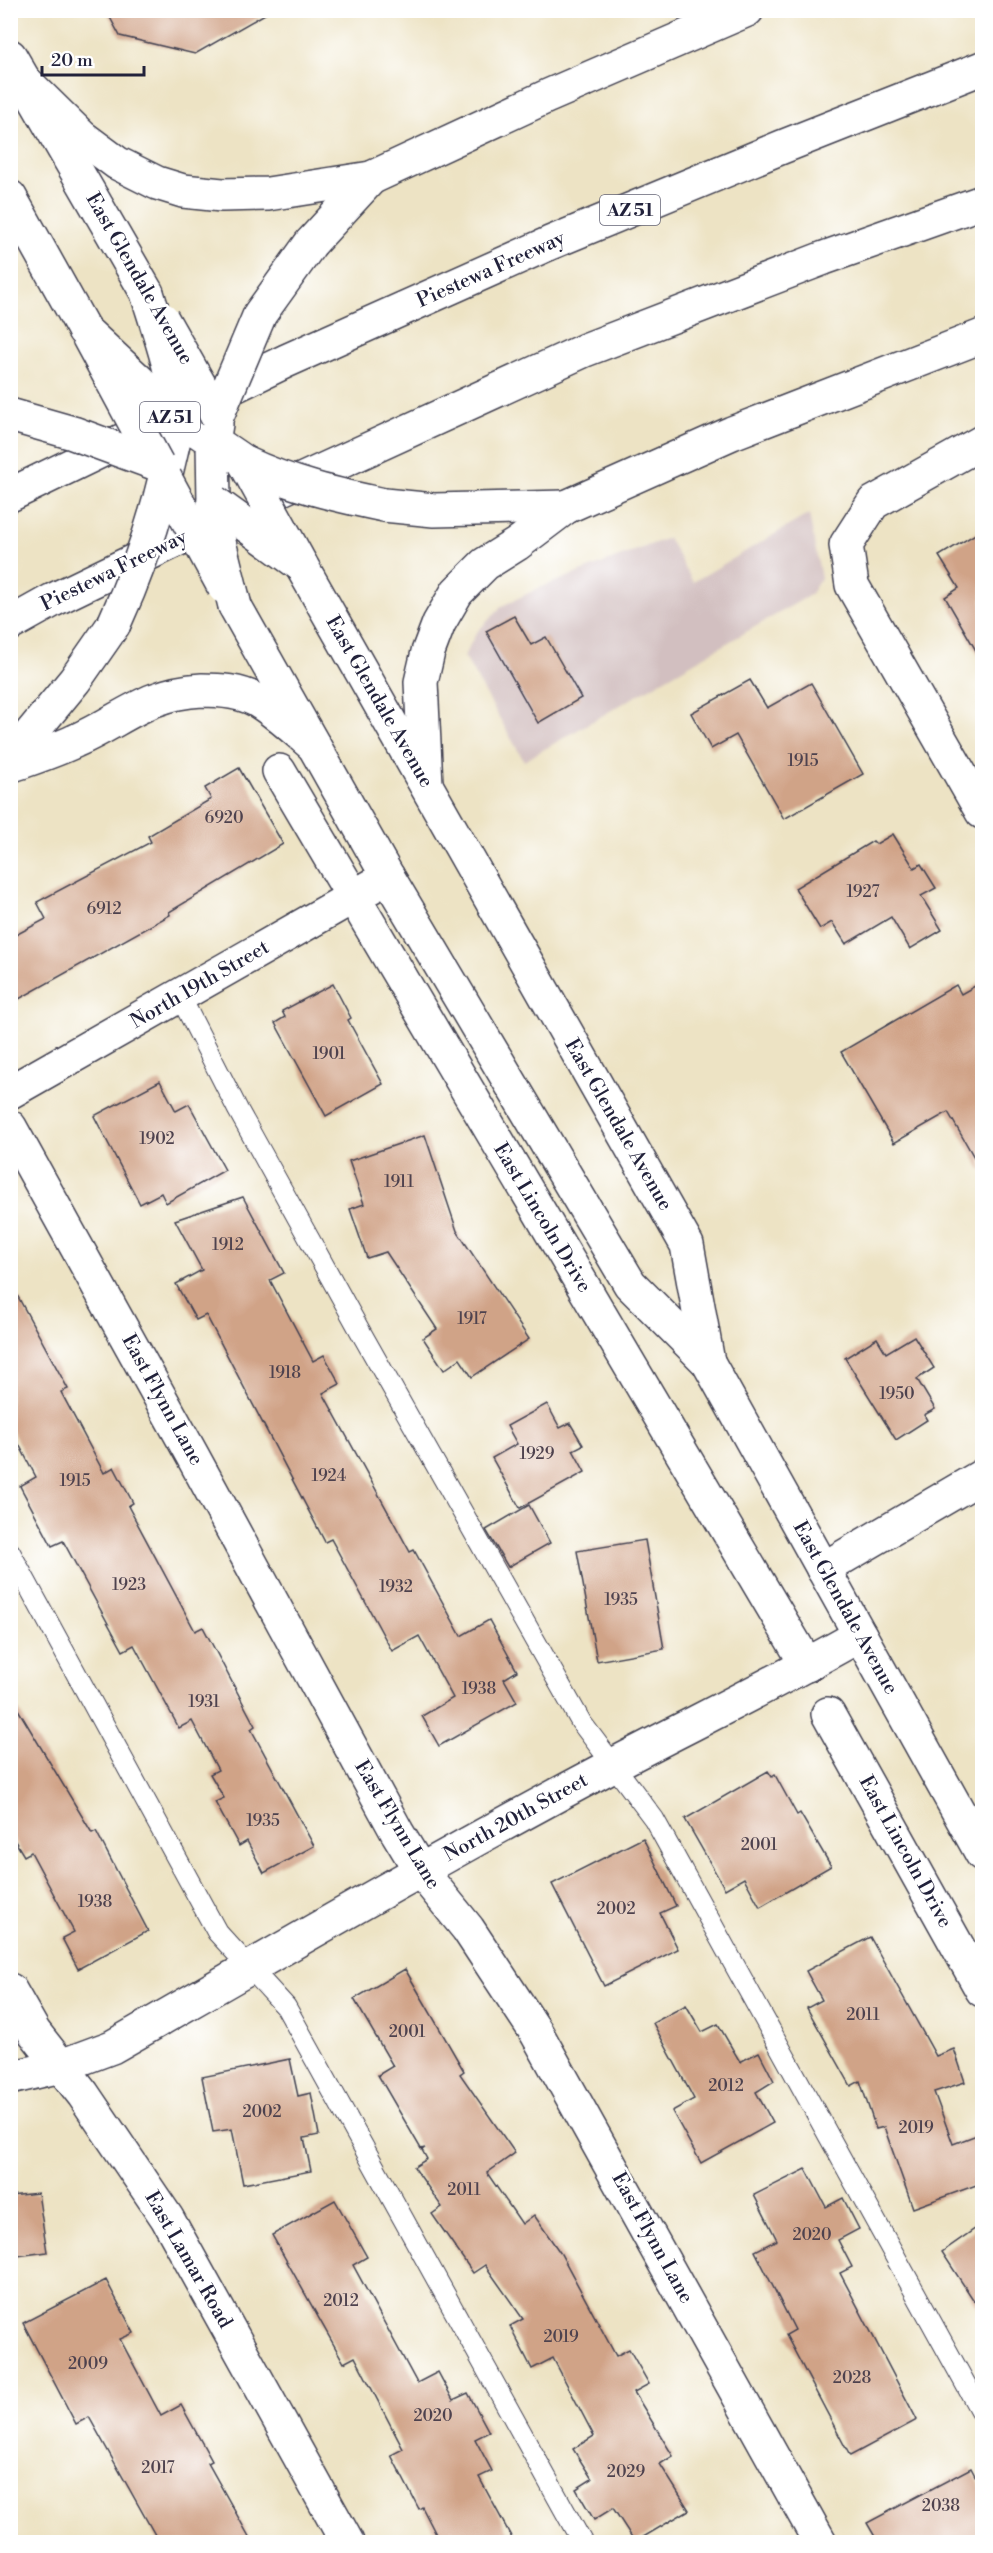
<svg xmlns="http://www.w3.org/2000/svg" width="993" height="2553" font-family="'Libre Bodoni',serif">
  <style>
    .industrial { fill: #d2bfc0 }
    .building { fill: #d0a387 }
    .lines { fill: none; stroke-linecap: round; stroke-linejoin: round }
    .lane-casing { stroke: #403f50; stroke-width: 22 }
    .street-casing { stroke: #403f50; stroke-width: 36 }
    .secondary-casing { stroke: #403f50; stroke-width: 36 }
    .highway-casing { stroke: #403f50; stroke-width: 36 }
    .lane { stroke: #fff; stroke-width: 20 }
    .street { stroke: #fff; stroke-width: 33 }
    .secondary { stroke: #fff; stroke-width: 33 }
    .highway { stroke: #fff; stroke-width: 33 }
    .secondary-bridge-casing { stroke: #403f50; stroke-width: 36; stroke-linecap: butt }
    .highway-bridge-casing { stroke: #403f50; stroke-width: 36; stroke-linecap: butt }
    .secondary-bridge { stroke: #fff; stroke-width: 33 }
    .highway-bridge { stroke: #fff; stroke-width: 33 }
    .labels { text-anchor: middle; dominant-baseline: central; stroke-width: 5; stroke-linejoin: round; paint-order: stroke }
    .number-label { font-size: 16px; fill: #4e424e }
    .shield { fill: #fff; stroke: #646476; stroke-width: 1.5 }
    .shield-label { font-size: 18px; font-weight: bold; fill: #22223b }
    .street-label { font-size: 20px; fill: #22223b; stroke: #fff }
  </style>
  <rect width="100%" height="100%" fill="#fff"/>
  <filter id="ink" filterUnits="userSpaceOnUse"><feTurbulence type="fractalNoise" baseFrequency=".0167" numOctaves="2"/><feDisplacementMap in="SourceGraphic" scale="12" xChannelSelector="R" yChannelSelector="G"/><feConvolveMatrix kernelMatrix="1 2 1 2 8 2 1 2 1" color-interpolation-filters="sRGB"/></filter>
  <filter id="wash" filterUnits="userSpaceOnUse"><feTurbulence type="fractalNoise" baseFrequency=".008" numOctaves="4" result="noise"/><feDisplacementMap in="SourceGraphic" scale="24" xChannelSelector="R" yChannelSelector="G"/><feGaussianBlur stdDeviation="1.35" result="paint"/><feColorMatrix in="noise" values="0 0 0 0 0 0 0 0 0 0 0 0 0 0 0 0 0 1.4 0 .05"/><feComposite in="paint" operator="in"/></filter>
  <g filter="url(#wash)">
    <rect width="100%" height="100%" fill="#ede3c4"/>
    <path class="industrial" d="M809 514 821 578 810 595 524 761 464 656 477 632 502 606 539 588 668 538 693 582Z"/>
    <g id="blocks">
      <g class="building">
        <path d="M106 10H272L195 54 120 36Z"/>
        <path d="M982 530V661L945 597 959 588 939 556Z"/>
        <path d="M514 616 531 645 546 637 581 698 538 723 486 631Z"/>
        <path d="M750 680 767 708 811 683 863 774 784 819 736 735 711 749 691 713Z"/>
        <path d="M239 768 283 844 169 912 170 915 10 1004V938L46 919 37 902 151 842 148 836 211 799 205 788Z"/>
        <path d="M893 834 914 868 921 864 936 888 921 896 942 930 910 949 891 917 846 944 832 922 820 929 795 888 873 841 876 844Z"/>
        <path d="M982 982V1171L948 1112 894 1143 841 1052 956 985 961 994Z"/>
        <path d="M333 984 351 1018 348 1020 383 1084 326 1116 275 1023 285 1017 282 1011Z"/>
        <path d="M160 1081 176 1111 189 1104 225 1170 166 1203 161 1193 140 1204 94 1116Z"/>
        <path d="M425 1135 457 1231 529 1339 472 1377 460 1359 444 1370 423 1338 437 1329 386 1252 367 1258 350 1209 364 1204 349 1161Z"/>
        <path d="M243 1197 284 1273 270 1280 313 1361 324 1355 340 1384 323 1393 410 1552 414 1550 461 1636 489 1620 517 1671 504 1679 517 1702 439 1746 422 1716 453 1698 419 1636 392 1651 331 1539 325 1542 206 1315 196 1320 176 1284 202 1270 175 1220Z"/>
        <path d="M10 1282 68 1389 61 1392 104 1473 114 1467 133 1503 128 1506 195 1631 203 1627 255 1726 251 1729 314 1846 264 1873 247 1841 239 1846 215 1802 224 1798 210 1774 218 1770 192 1721 179 1728 134 1645 123 1651 63 1541 52 1546 20 1486 36 1477 10 1427Z"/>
        <path d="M914 1336 934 1368 917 1379 935 1409 924 1415 927 1420 896 1440 845 1358 877 1338 886 1353Z"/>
        <path d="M547 1404 560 1428 570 1423 583 1445 573 1450 585 1472 520 1508 492 1458 517 1444 507 1426Z"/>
        <path d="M529 1505 550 1543 508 1567 486 1530Z"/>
        <path d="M645 1540 664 1649 597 1661 577 1551Z"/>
        <path d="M10 1696 92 1833 96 1831 148 1931 78 1969 62 1938 74 1932 31 1852 24 1856 10 1833Z"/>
        <path d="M768 1771 772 1777 775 1775 797 1815 800 1813 831 1866 760 1907 744 1878 725 1889 685 1819Z"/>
        <path d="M643 1838 676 1906 660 1913 678 1949 604 1986 552 1884Z"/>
        <path d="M870 1937 936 2056 954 2049 965 2082 934 2092 953 2144 982 2133V2183L913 2208 884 2127 876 2129 860 2081 851 2086 807 2008 822 2000 806 1971Z"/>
        <path d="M405 1969 464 2071 460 2074 515 2153 487 2173 522 2224 534 2215 561 2254 616 2356 629 2349 649 2384 634 2392 673 2456 660 2464 689 2510 635 2542 613 2508 594 2520 576 2489 592 2479 573 2449 594 2436 553 2358 532 2369 510 2326 523 2319 485 2265 473 2273 432 2214 442 2207 414 2167 427 2159 422 2150 425 2148 421 2149 378 2075 393 2066 354 1999Z"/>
        <path d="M686 2005 702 2032 718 2024 740 2062 759 2052 774 2081 756 2092 773 2123 701 2163 672 2111 694 2099 653 2023Z"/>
        <path d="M290 2059 298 2096 311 2093 319 2135 304 2138 311 2171 243 2184 232 2129 213 2132 202 2077Z"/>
        <path d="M806 2169 826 2207 843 2198 859 2229 838 2240 852 2267 840 2273 917 2420 850 2456 786 2335 795 2330 755 2251 777 2240 754 2195Z"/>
        <path d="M38 2193 47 2252 10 2257V2196Z"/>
        <path d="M335 2200 367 2257 353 2265 417 2383 438 2372 453 2400 468 2393 489 2432 475 2439 492 2471 479 2477 514 2542H440L422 2507 419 2509 391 2455 403 2449 355 2357 344 2363 272 2235Z"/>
        <path d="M982 2224V2313L942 2252Z"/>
        <path d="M106 2280 134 2333 120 2339 161 2416 181 2405 212 2461 208 2463 252 2542H159L89 2417 76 2424 23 2323Z"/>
        <path d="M971 2468 982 2489V2542H878L867 2523Z"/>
      </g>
    </g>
  </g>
  <g filter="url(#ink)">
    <use href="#blocks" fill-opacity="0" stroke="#403f50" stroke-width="1.5"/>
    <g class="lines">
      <g class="lane-casing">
        <g id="lane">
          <path d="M180 996 238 1110 359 1329 581 1722 654 1819 982 2414"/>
          <path d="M10 1552 217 1932 286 2007 582 2542"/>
        </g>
      </g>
      <g class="street-casing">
        <g id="street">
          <path d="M982 442 873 503 846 545 852 585 982 812"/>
          <path d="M279 771 807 1665"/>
          <path d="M10 1092 388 877"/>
          <path d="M10 1127 192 1455 397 1832 420 1870 468 1929 536 2032 820 2542"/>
          <path d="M823 1569 982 1476"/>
          <path d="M828 1714 982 1990"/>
          <path d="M10 1990 34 2032 83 2094 167 2218 347 2542"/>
          <path d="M10 2078 61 2066 112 2047C279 1951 445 1854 615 1764 697 1721 780 1681 860 1635"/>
        </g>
      </g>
      <g class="secondary-casing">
        <g id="secondary">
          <path d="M10 56 147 293"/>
          <path d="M10 197 84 330"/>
          <path d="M301 565 687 1245 708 1362"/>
          <path d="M235 606 388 877 630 1284 708 1362 982 1854"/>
        </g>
      </g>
      <g class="highway-casing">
        <g id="highway">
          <path d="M25 81 82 137 117 163 157 183 183 191 222 195 268 194 371 178 548 96 747 10"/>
          <path d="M311 243 371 178"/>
          <path d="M165 478 179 418 245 463"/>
          <path d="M275 492 585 350 824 258 982 202"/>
          <path d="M10 495 286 361 550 243 782 147 982 68"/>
          <path d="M214 502 213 443 216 424"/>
          <path d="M384 505 434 510 566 507"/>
          <path d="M10 624 53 600 218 520"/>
          <path d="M10 759 75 680 114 624"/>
          <path d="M10 766C32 758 54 751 75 741 123 720 146 693 202 690 220 690 239 691 256 700 277 712 295 730 314 746"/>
          <path d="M426 784 421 682 428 652 439 623 457 592 485 564 517 544 566 507 732 433 982 336"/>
        </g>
      </g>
      <use href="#lane" class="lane"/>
      <use href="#street" class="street"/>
      <use href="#secondary" class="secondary"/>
      <use href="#highway" class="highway"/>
      <g class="secondary-bridge-casing">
        <g id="secondary-bridge">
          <path d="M162 319 217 416"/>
          <path d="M88 336 157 464"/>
          <path d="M245 463 301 565"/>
          <path d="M165 478 224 587"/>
        </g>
      </g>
      <g class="highway-bridge-casing">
        <g id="highway-bridge">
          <path d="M147 293C160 335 174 375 179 418"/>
          <path d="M84 330 179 418"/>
          <path d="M10 415 73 433 157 464"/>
          <path d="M217 416 260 314 311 243"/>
          <path d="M245 463C289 484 336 495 384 505"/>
          <path d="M214 502 301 565"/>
          <path d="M214 502 218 538 235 606"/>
          <path d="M114 624C136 576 153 529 165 478"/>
        </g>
      </g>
      <use href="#secondary-bridge" class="secondary-bridge"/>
      <use href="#highway-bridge" class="highway-bridge"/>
    </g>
  </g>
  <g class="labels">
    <g class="number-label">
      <text x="803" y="761">1915</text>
      <text x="224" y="818">6920</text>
      <text x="863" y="892">1927</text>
      <text x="104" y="909">6912</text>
      <text x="329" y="1054">1901</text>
      <text x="157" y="1139">1902</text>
      <text x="399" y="1182">1911</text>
      <text x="228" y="1245">1912</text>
      <text x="472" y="1319">1917</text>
      <text x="285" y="1373">1918</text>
      <text x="897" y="1394">1950</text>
      <text x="537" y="1454">1929</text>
      <text x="329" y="1476">1924</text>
      <text x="75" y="1481">1915</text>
      <text x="129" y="1585">1923</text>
      <text x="396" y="1587">1932</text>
      <text x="621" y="1600">1935</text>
      <text x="479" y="1689">1938</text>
      <text x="204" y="1702">1931</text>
      <text x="263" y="1821">1935</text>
      <text x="759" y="1845">2001</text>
      <text x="95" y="1902">1938</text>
      <text x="616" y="1909">2002</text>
      <text x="863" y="2015">2011</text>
      <text x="407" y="2032">2001</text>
      <text x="726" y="2086">2012</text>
      <text x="262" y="2112">2002</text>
      <text x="916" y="2128">2019</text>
      <text x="464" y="2190">2011</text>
      <text x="812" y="2235">2020</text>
      <text x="341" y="2301">2012</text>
      <text x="561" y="2337">2019</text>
      <text x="88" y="2364">2009</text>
      <text x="852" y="2378">2028</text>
      <text x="433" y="2416">2020</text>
      <text x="158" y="2468">2017</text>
      <text x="626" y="2472">2029</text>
      <text x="941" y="2506">2038</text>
    </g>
    <g class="shield">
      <rect x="600" y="195" width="60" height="30" rx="4.5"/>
      <rect x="140" y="402" width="60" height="30" rx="4.5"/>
    </g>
    <g class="shield-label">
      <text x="630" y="210">AZ 51</text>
      <text x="170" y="417">AZ 51</text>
    </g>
    <g class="street-label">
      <text transform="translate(491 270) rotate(-24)">Piestewa Freeway</text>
      <text transform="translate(139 279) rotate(60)">East Glendale Avenue</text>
      <text transform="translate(114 571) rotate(-26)">Piestewa Freeway</text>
      <text transform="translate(379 702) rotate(60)">East Glendale Avenue</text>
      <text transform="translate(200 985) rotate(-30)">North 19th Street</text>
      <text transform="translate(618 1125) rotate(60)">East Glendale Avenue</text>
      <text transform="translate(542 1218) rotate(59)">East Lincoln Drive</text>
      <text transform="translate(162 1400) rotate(61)">East Flynn Lane</text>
      <text transform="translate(845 1608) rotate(61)">East Glendale Avenue</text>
      <text transform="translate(516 1818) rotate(-29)">North 20th Street</text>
      <text transform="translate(397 1825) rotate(59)">East Flynn Lane</text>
      <text transform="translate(905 1852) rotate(61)">East Lincoln Drive</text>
      <text transform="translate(652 2238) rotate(61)">East Flynn Lane</text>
      <text transform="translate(188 2260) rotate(60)">East Lamar Road</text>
    </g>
  </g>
  <rect width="993" height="2553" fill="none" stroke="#fff" stroke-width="36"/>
  <path d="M42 66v9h102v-9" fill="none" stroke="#22223b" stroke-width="3"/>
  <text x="51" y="66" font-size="18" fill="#22223b" stroke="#ffffff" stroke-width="4.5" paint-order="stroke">20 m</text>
</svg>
